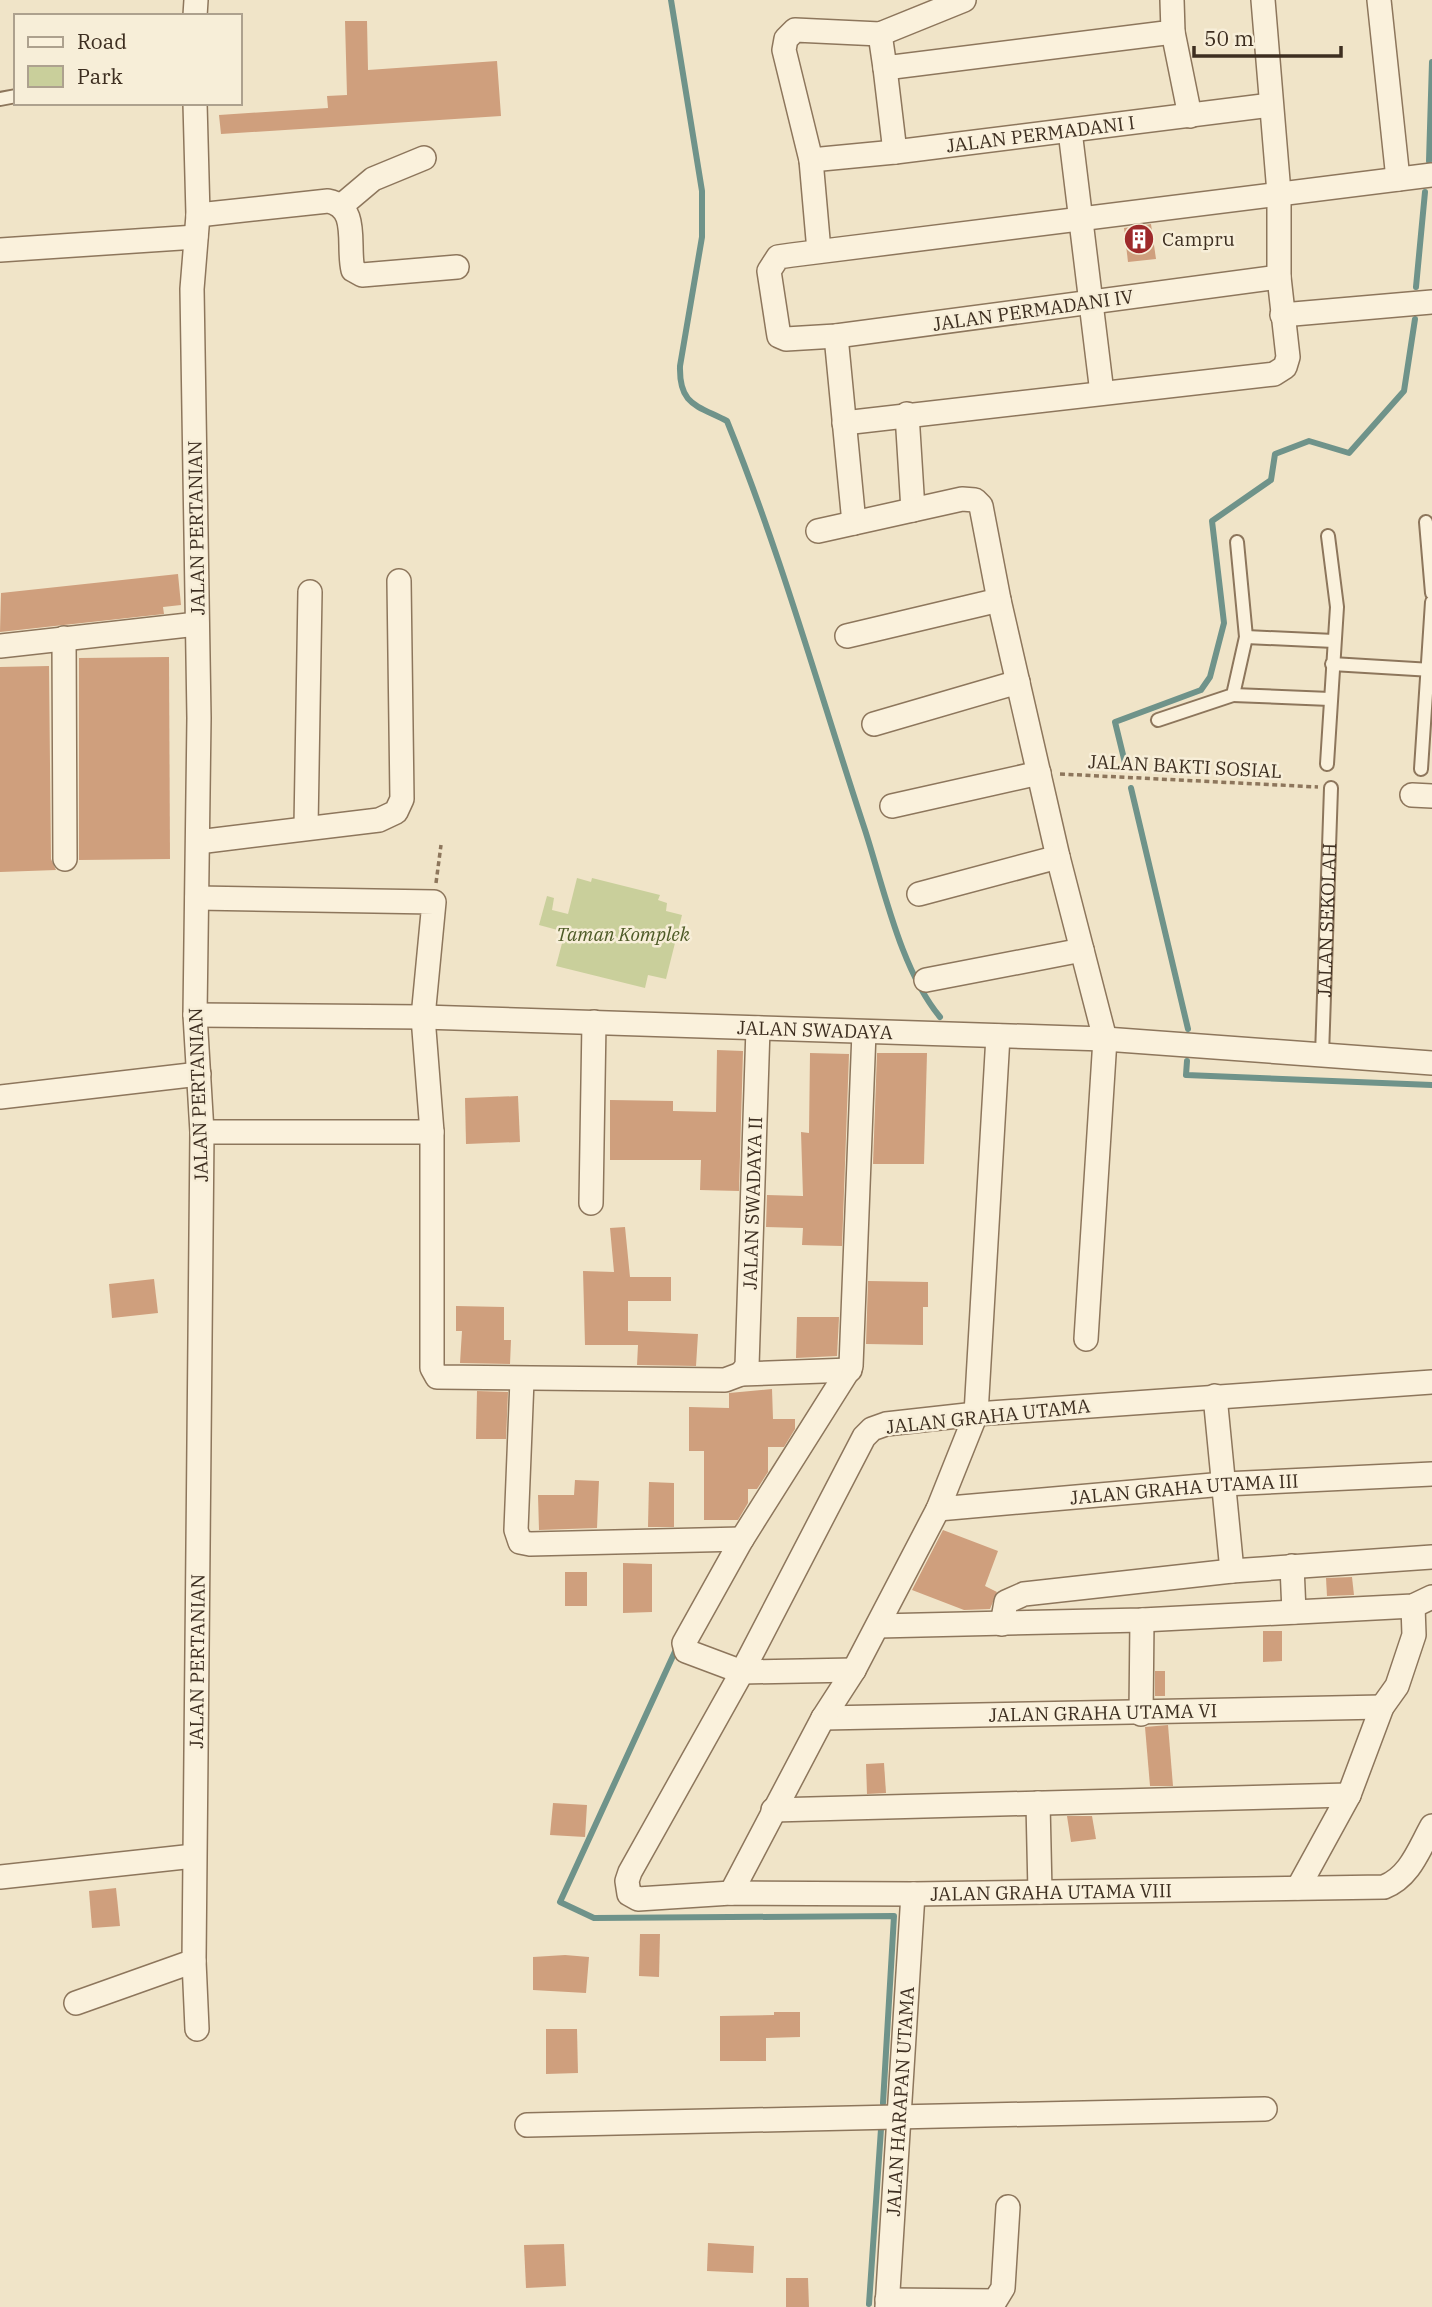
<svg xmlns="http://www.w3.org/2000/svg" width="1432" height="2307" font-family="'IBM Plex Serif',serif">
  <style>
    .green { fill: #c9cf9b }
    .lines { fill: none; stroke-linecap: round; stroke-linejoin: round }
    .stream { stroke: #6f938a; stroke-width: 6 }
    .building { fill: #cf9f7d }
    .service-casing { stroke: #8d765c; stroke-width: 16 }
    .minor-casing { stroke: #8d765c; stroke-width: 26 }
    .path { stroke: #8d765c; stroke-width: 3.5; stroke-dasharray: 5 3.5; stroke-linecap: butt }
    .service { stroke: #faf1dc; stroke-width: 12 }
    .minor { stroke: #faf1dc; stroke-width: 23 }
    .labels { text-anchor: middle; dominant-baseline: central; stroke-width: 5; stroke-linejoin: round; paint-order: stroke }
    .street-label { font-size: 19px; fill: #3d2e20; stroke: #f7eed8 }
    .poi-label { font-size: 19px; fill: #3d2e20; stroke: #f7eed8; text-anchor: start }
    .park-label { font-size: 19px; font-style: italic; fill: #4d5a26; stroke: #f7eed8 }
  </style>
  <rect width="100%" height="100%" fill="#f0e4c8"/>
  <path class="green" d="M577 878 591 882 592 878 660 895 658 900 667 903 666 911 682 915 666 979 648 975 645 988 556 966 565 932 539 925 547 896 554 898 552 910 568 914Z"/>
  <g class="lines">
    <g class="stream">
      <path d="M671 0 702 191V237L680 366C679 405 696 405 727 421 781 554 820 694 865 830 884 889 901 970 940 1017"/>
      <path d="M1429 161 1432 62"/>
      <path d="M1416 287 1425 192"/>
      <path d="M1126 767 1115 722 1201 690 1210 677 1224 623 1212 521 1271 480 1275 454 1309 441 1349 453 1404 391 1415 319"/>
      <path d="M1131 788 1188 1029"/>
      <path d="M1187 1061 1186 1075 1432 1085"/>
      <path d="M678 1645 560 1902 594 1918 894 1916 883 2103"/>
      <path d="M869 2304 881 2129"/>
    </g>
  </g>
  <g class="building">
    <path d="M345 21H367L368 70 497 61 501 116 221 134 219 115 328 108 327 96 347 95Z"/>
    <path d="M1151 224 1156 259 1128 262 1124 228Z"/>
    <path d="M178 574 181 605 163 607 164 614 0 632 1 593Z"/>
    <path d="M169 657 170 859 79 860V658Z"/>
    <path d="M49 666 51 859 56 870 0 872V667Z"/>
    <path d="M717 1050 743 1051 739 1191 700 1190 701 1160H610V1100L673 1101V1111L716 1112Z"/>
    <path d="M810 1053 849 1054 842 1246 802 1245 803 1228 766 1227 767 1195 803 1196 801 1132 809 1133Z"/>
    <path d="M877 1053H927L924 1164H873Z"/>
    <path d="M518 1096 520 1142 466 1144 465 1098Z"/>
    <path d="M625 1227 630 1277H671V1301H628V1331L698 1334 696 1366 637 1365 638 1345H585L583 1271 614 1272 610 1228Z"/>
    <path d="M154 1279 158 1313 112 1318 109 1284Z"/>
    <path d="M868 1281 928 1282V1307H923V1345L866 1344Z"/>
    <path d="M456 1306 504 1307V1340H511L510 1364 460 1363 462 1331H456Z"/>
    <path d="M797 1317H839L837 1356 796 1358Z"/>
    <path d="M772 1389 773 1419H795V1429L784 1447H768V1472L757 1489H748V1503L738 1520H704V1451H689V1407L729 1408V1393Z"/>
    <path d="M477 1391 508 1392 506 1439H476Z"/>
    <path d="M575 1480 599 1481 597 1528 539 1530 538 1495H574Z"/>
    <path d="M649 1482 674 1483V1527H648Z"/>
    <path d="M943 1530 998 1551 985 1586 997 1592 990 1609 964 1610 912 1590Z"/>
    <path d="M623 1563 652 1564V1612L623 1613Z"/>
    <rect x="565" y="1572" width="22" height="34"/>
    <path d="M1352 1577 1354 1595 1327 1596 1326 1578Z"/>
    <path d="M1263 1631H1282V1661L1263 1662Z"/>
    <rect x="1155" y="1671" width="10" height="25"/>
    <path d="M1168 1725 1173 1786H1150L1145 1727Z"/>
    <path d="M884 1763 886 1793 867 1794 866 1764Z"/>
    <path d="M553 1803 587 1805 585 1837 550 1835Z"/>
    <path d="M1067 1816H1092L1096 1839 1071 1842Z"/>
    <path d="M116 1888 120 1926 92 1928 89 1891Z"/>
    <path d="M640 1934H660L659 1977 639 1976Z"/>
    <path d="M565 1955 589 1957 586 1993 533 1990V1957Z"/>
    <path d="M774 2012H800V2037L766 2038V2061H720V2016L774 2015Z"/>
    <path d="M546 2029H577L578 2073 546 2074Z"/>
    <path d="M708 2243 754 2246 753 2273 707 2271Z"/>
    <path d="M564 2244 566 2286 526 2288 524 2245Z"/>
    <path d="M786 2278H808L809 2307H786Z"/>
  </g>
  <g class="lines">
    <g class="service-casing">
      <g id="service">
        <path d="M0 99 16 96"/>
        <path d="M1426 522 1432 593"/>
        <path d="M1246 637 1334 641"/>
        <path d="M1332 664 1432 670"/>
        <path d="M1233 695 1330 699"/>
        <path d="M1158 720 1233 695 1246 637 1237 542"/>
        <path d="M1327 764 1337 607 1328 536"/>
        <path d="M1421 769 1432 602"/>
        <path id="s1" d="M1322 1055 1331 788"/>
      </g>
    </g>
    <g class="minor-casing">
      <g id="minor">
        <path d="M1379 0 1398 179"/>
        <path d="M195 16 196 0"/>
        <path d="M1173 32 1190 116"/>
        <path d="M880 34 885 68 1173 32 1172 0"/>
        <path d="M885 68 895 152"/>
        <path d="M1070 131 1102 393"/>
        <path id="s2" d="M811 160 895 152 1271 105"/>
        <path d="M341 206 373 179 424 158"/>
        <path d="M198 215 328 201C360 207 347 246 353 270L362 275 457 267"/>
        <path d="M0 250 196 237"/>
        <path d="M819 251 811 160 784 50 786 39 795 30 880 34 964 0"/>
        <path d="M1279 277 836 336 786 339 779 336 778 330 769 271 778 257 792 255 1432 175"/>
        <path d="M1282 315 1432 302"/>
        <path d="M836 336 854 523"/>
        <path d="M907 414 913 510"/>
        <path d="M844 423 1274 374 1285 367 1288 357 1279 277V193L1263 0"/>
        <path d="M818 531 962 499 975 500 981 506 999 600 1058 857 1105 1039 1086 1339"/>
        <path d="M847 636 999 600"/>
        <path d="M64 638 65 859"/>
        <path d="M0 646 197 624"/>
        <path d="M874 724 1018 682"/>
        <path d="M1412 795 1432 796"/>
        <path d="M892 806 1039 773"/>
        <path d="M306 827 310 592"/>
        <path d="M198 842 379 820 396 812 402 799 399 581"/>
        <path d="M919 894 1058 857"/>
        <path d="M197 898 434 902 423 1017 432 1132V1368L437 1377 725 1380 741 1374 850 1370"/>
        <path d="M926 980 1082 950"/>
        <path id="s3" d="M195 1015 423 1017 1105 1039 1432 1063"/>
        <path d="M0 1097 199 1074"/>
        <path d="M202 1132H432"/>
        <path d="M591 1203 594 1022"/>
        <path id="s4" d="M741 1374 747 1366 758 1028"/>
        <path d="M522 1380 516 1530 520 1542 530 1544 742 1539"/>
        <path id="s5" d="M1432 1382 976 1414 886 1424 872 1429 864 1437 742 1672 630 1872 627 1881 629 1894 638 1899 731 1893 913 1894 1384 1887C1410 1877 1419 1849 1432 1826"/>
        <path d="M1215 1396 1232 1571"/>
        <path id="s6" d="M938 1509 1224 1484 1432 1474"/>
        <path d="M1292 1566 1294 1612"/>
        <path d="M1002 1624 1006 1602 1024 1594 1232 1571 1432 1557"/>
        <path d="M878 1626 1142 1620 1413 1606 1432 1597"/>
        <path d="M854 1670 742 1672 686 1651 684 1643 742 1539 851 1366 864 1032"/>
        <path d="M1141 1714 1142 1620"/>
        <path id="s7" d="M823 1718 1382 1707"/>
        <path d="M1038 1803 1040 1892"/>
        <path d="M773 1810 1349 1795"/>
        <path d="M0 1877 194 1856"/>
        <path d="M1298 1888 1349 1795 1382 1707 1397 1686 1414 1635 1413 1606"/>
        <path d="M731 1893 823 1718 854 1670 938 1509 976 1414 998 1036"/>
        <path d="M194 1961 197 2029"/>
        <path id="s8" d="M76 2003 194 1961 202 1132 195 1015 199 718 192 289 198 215 195 103"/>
        <path d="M527 2125 1265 2109"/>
        <path d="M887 2300 995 2301 1003 2288 1008 2207"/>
        <path id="s9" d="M887 2307 913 1894"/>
      </g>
    </g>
    <g class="path">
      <path d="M1060 774 1318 787"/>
      <path d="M436 883 441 845"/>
    </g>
    <use href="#service" class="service"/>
    <use href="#minor" class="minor"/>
  </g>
  <defs>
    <g id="building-disc" transform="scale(1.575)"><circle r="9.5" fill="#9e2a2b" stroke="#f7eed8"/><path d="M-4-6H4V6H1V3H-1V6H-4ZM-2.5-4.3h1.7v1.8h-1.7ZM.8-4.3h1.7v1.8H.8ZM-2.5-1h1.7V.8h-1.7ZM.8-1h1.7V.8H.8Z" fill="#fff"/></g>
  </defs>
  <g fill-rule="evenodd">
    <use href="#building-disc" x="1139" y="239"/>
  </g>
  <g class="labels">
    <g class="street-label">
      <text stroke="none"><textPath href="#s2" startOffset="231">JALAN PERMADANI I</textPath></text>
      <text transform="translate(1033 310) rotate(-8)">JALAN PERMADANI IV</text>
      <text transform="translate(196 528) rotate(-91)">JALAN PERTANIAN</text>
      <text transform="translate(1185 766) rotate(3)">JALAN BAKTI SOSIAL</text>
      <text stroke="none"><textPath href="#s1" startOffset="135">JALAN SEKOLAH</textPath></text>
      <text stroke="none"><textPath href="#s3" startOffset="620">JALAN SWADAYA</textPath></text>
      <text transform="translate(198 1095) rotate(-92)">JALAN PERTANIAN</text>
      <text stroke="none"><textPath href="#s4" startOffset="173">JALAN SWADAYA II</textPath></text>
      <text transform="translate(988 1416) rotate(-6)">JALAN GRAHA UTAMA</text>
      <text stroke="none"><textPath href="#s6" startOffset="247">JALAN GRAHA UTAMA III</textPath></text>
      <text stroke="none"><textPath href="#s8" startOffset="425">JALAN PERTANIAN</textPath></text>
      <text stroke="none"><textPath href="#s7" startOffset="280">JALAN GRAHA UTAMA VI</textPath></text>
      <text stroke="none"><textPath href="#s5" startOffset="1514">JALAN GRAHA UTAMA VIII</textPath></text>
      <text stroke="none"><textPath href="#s9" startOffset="206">JALAN HARAPAN UTAMA</textPath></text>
    </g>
    <g class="poi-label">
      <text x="1162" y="239">Campru</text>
    </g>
    <g class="park-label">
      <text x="623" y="934">Taman Komplek</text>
    </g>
  </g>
  <rect x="14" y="14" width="228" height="91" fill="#f7eed8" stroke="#ada18e" stroke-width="2"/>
  <rect x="28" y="37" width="35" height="10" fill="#faf1dc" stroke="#ada18e" stroke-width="2"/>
  <text x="77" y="49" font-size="21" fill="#3d2e20">Road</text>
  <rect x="28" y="66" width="35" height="21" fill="#c9cf9b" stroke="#ada18e" stroke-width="2"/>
  <text x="77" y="84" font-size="21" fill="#3d2e20">Park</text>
  <path d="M1194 46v10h147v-10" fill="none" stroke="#3d2e20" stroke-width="3.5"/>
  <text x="1204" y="46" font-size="21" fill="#3d2e20" stroke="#f7eed8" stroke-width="5" paint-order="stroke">50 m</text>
</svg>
